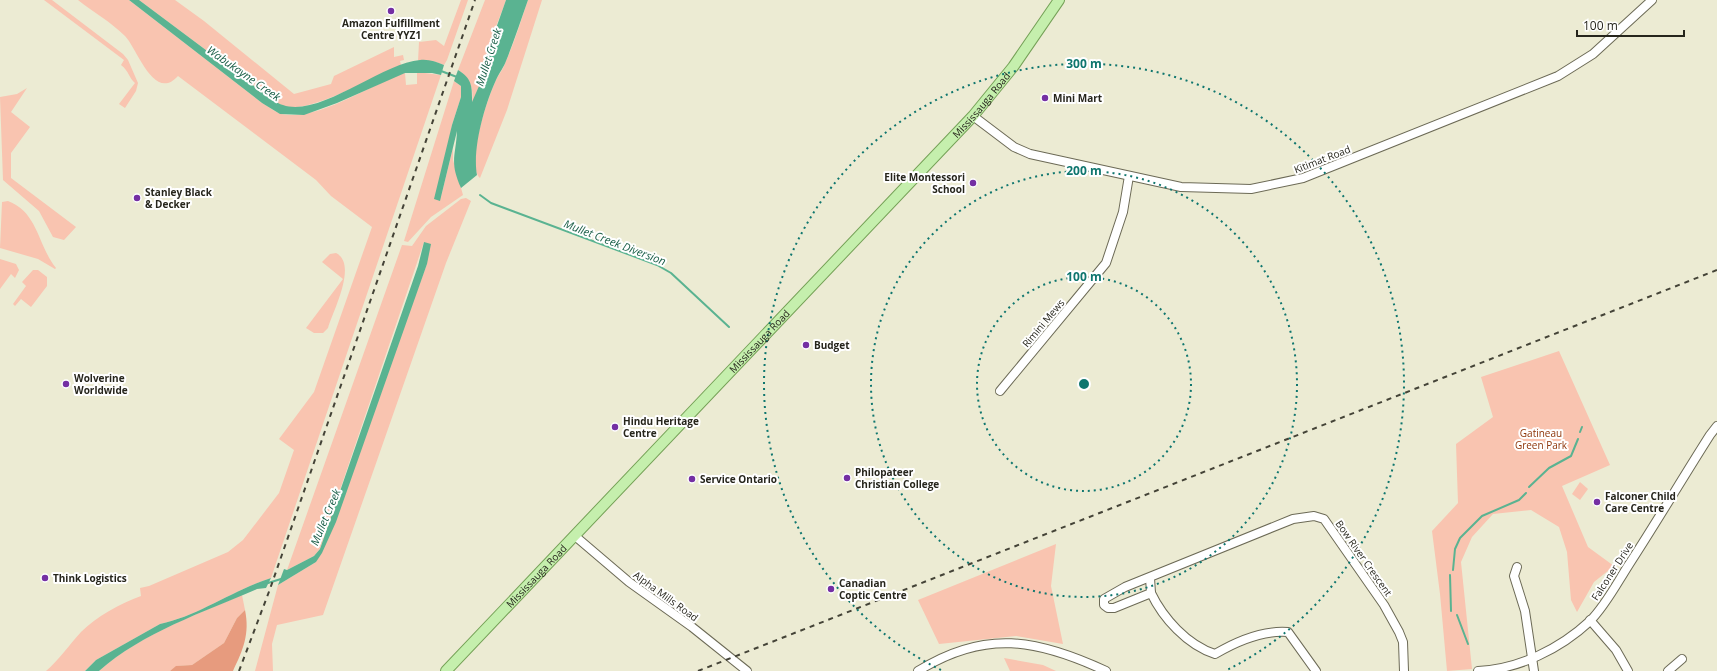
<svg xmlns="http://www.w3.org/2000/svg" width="1717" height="671" font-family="'Open Sans',sans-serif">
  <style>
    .green { fill: #f9c4b0 }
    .forest { fill: #e79b7e }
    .water { fill: #5ab391 }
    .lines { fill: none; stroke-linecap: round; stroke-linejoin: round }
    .stream { stroke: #5ab391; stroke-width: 2 }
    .minor-casing { stroke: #6c6a56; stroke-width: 10 }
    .major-casing { stroke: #75a157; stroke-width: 12 }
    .minor { stroke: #fff; stroke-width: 8 }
    .major { stroke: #c5efad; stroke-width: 10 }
    .rail { stroke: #444337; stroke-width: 2; stroke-dasharray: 5 5; stroke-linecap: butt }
    .ring { fill: none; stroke: #0f766e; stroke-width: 2; stroke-dasharray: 2 4 }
    .poi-dot { fill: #742fa3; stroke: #fff; stroke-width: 1.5 }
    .labels { text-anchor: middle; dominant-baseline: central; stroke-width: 4; stroke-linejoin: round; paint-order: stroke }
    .poi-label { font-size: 10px; font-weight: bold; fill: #26251c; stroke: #fff; text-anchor: start }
    .street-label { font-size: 10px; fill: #26251c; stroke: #fff }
    .park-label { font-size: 10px; fill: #8e3509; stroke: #fff }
    .water-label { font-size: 11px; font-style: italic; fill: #195e47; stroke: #fff }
    .centre { fill: #0f766e; stroke: #fff; stroke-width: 2 }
    .ring-label { font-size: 12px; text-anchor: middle; font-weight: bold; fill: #0f766e; stroke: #fff; stroke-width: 4; stroke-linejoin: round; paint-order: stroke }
  </style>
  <rect width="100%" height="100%" fill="#ecebd3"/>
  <g class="green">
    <path d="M44 0H52L123 54 128 60 138 83 136 91 125 108 119 104 135 83C129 78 129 71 121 65L124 60Z"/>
    <path d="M78 0H129L262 103C268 106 275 112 281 114 318 122 370 84 405 73L406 85 417 84V72L441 75 271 578C233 590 198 616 160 624L96 660 85 671H46C59 660 69 645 81 632 96 617 121 603 141 596L140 588 149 586 228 552 243 540 279 493 294 450 279 439 314 392 372 227 331 196 316 180 178 76C154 103 137 48 125 36 111 22 93 12 78 0Z"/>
    <path d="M139 0H175L204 21 294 94 331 84 334 76 394 47V57L403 55 404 60 400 61 401 65C375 76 309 115 283 106 279 104 274 100 270 98Z"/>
    <path d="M461 0H468L447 60 444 65 433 61H418L419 42 436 40 444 46Z"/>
    <path d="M485 0H506C500 17 492 35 487 53 483 68 484 91 472 102 474 89 470 77 458 70Z"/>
    <path d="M528 0H542L507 110 480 178C465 163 488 97 496 80 499 74 504 68 506 61 515 41 521 20 528 0Z"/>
    <path d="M454 81 461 86V97L452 125 440 201 453 148V160L463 195 431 217 408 242 404 241Z"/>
    <path d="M27 88 11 112 30 127 11 153V178L76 227 64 240 53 237 39 211 3 180 0 97 17 94Z"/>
    <path d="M466 198 471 201 446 263 323 615 277 625 272 644 273 671H255L278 585 316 562 427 264 424 242 320 549 314 556 287 570 402 245 412 246 426 226 461 199Z"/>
    <path d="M8 201C38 212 38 246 56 268L55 269 38 259 0 248 2 202Z"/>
    <path d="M336 253C358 264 333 311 328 328L323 333H314L306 328 343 279 322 262 330 254Z"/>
    <path d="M0 259 16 264 19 270 15 278 11 274 0 289Z"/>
    <path d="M33 270H38L47 277V286L31 307 21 299 15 306 13 304 26 286 22 282Z"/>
    <path d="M1559 351 1610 465 1562 486 1588 547 1614 566 1594 582 1577 612 1571 600 1567 552 1559 527 1531 510 1493 514 1472 537 1461 562 1472 669 1447 671 1440 594 1432 531 1458 503 1456 444 1493 417 1481 377Z"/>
    <path d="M1580 482 1588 489 1580 500 1572 494Z"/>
    <path d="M1056 544 1051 586 1063 644 1016 636 939 644 918 600Z"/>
    <path d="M242 595 245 610 237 618 224 643 192 665 177 666 170 671H99C139 635 193 616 242 595Z"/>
    <path d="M1004 658 1043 665 1056 671H1010Z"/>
  </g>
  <path class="forest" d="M245 610C250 634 243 650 233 671H170L176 666 192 665 224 643 237 618Z"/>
  <g class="water">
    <path d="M129 0H139L270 98C274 100 278 104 283 105 319 118 382 63 420 60 429 59 436 62 444 65L441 75 432 73H405L337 103 304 115 280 114 262 103Z"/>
    <path d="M506 0H528C521 20 514 41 506 61 504 67 499 73 496 80 485 104 472 148 477 175L461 188C449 161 456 156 457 131L440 201 434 199 452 125 461 97V86L454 81 458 70C473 79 472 88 472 102L483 77 487 54Z"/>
    <path d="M424 242 431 244 427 264 336 522 322 553 316 562 278 585 284 569 287 570 314 556 320 549 418 266Z"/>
    <path d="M271 578 266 588 257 589C204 612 143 632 99 671H85L96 660 160 624C198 616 233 590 271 578Z"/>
  </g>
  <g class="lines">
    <g class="stream">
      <path d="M441 71 457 77"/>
      <path d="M480 195 491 203 657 265 671 273 729 327"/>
      <path d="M1580 432 1582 427"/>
      <path d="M1529 487 1549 468 1571 456 1578 439"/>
      <path d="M1453 570 1455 549 1460 538 1482 516 1519 500 1526 493"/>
      <path d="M1450 575 1451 611"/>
      <path d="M268 583 281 579"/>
      <path d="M1457 615 1468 644"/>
    </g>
    <g class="minor-casing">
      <g id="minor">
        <path d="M973 116 1014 147 1030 154 1181 187 1251 189 1303 178 1558 76 1593 54 1652 0"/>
        <path d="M1000 391 1106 263 1123 212 1129 176"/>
        <path d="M575 536 629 582 692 627 747 671"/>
        <path d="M1517 567 1514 576 1525 611 1534 671"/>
        <path d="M1150 578 1151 593 1114 608H1108L1104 605V599L1125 587 1293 519 1314 516 1324 519 1384 605 1399 632 1403 642 1404 671"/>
        <path d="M1151 593C1163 618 1187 645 1215 654 1237 641 1262 630 1288 632L1316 671"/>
        <path d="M1590 620 1616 650 1628 671"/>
        <path d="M918 671C985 629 1037 639 1106 671"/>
        <path d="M1478 671C1519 669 1560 649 1590 621 1605 606 1616 585 1628 566 1656 523 1682 479 1710 435L1717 426"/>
        <path d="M1668 671 1682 659"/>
      </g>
    </g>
    <g class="major-casing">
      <g id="major">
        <path id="s1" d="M446 671 973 116 1013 67 1059 0"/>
      </g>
    </g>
    <use href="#minor" class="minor"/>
    <use href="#major" class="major"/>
    <g class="rail">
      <path d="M239 671 270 589 475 0"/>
      <path d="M698 671 1717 270"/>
    </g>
  </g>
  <g class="ring">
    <circle cx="1084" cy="384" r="107"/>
    <circle cx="1084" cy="384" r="213"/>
    <path d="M941 670A320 320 0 1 1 1227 670"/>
  </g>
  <g class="poi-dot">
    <circle cx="391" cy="11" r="4"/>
    <circle cx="1045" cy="98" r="4"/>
    <circle cx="973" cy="183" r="4"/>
    <circle cx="137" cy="198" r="4"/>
    <circle cx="806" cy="345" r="4"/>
    <circle cx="66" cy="384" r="4"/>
    <circle cx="615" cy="427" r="4"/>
    <circle cx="847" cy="478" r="4"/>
    <circle cx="692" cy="479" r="4"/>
    <circle cx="1597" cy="502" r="4"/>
    <circle cx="45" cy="578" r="4"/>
    <circle cx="831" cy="589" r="4"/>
  </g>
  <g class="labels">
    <g class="poi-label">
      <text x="391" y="23" text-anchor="middle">Amazon Fulfillment<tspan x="391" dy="12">Centre YYZ1</tspan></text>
      <text x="1053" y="98">Mini Mart</text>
      <text x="965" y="177" text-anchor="end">Elite Montessori<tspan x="965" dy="12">School</tspan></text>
      <text x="145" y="192">Stanley Black<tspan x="145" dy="12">&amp; Decker</tspan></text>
      <text x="814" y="345">Budget</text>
      <text x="74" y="378">Wolverine<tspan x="74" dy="12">Worldwide</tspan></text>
      <text x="623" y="421">Hindu Heritage<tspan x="623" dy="12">Centre</tspan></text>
      <text x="855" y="472">Philopateer<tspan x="855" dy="12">Christian College</tspan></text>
      <text x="700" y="479">Service Ontario</text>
      <text x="1605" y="496">Falconer Child<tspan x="1605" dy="12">Care Centre</tspan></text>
      <text x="53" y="578">Think Logistics</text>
      <text x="839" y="583">Canadian<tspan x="839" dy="12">Coptic Centre</tspan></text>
    </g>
    <g class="street-label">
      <text stroke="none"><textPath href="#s1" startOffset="779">Mississauga Road</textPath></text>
      <text transform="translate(1322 159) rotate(-21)">Kitimat Road</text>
      <text transform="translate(1043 323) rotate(-50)">Rimini Mews</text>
      <text stroke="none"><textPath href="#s1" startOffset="455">Mississauga Road</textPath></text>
      <text transform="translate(1364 558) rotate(55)">Bow River Crescent</text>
      <text transform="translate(1612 571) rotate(-57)">Falconer Drive</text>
      <text stroke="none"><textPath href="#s1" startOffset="131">Mississauga Road</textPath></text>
      <text transform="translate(666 596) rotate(36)">Alpha Mills Road</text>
    </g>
    <g class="park-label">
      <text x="1541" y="433">Gatineau<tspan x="1541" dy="12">Green Park</tspan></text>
    </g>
    <g class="water-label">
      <text transform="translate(488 57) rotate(-72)">Mullet Creek</text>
      <text transform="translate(244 73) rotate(35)">Wabukayne Creek</text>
      <text transform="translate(615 242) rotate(21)">Mullet Creek Diversion</text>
      <text transform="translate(325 517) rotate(-67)">Mullet Creek</text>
    </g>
  </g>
  <circle cx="1084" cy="384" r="6" class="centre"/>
  <g class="ring-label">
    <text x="1084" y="68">300 m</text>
    <text x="1084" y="175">200 m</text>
    <text x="1084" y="281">100 m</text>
  </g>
  <path d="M1577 30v6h107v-6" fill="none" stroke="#26251c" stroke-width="2"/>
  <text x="1583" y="30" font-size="12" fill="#26251c" stroke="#ffffff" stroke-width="3" paint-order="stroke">100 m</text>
</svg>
